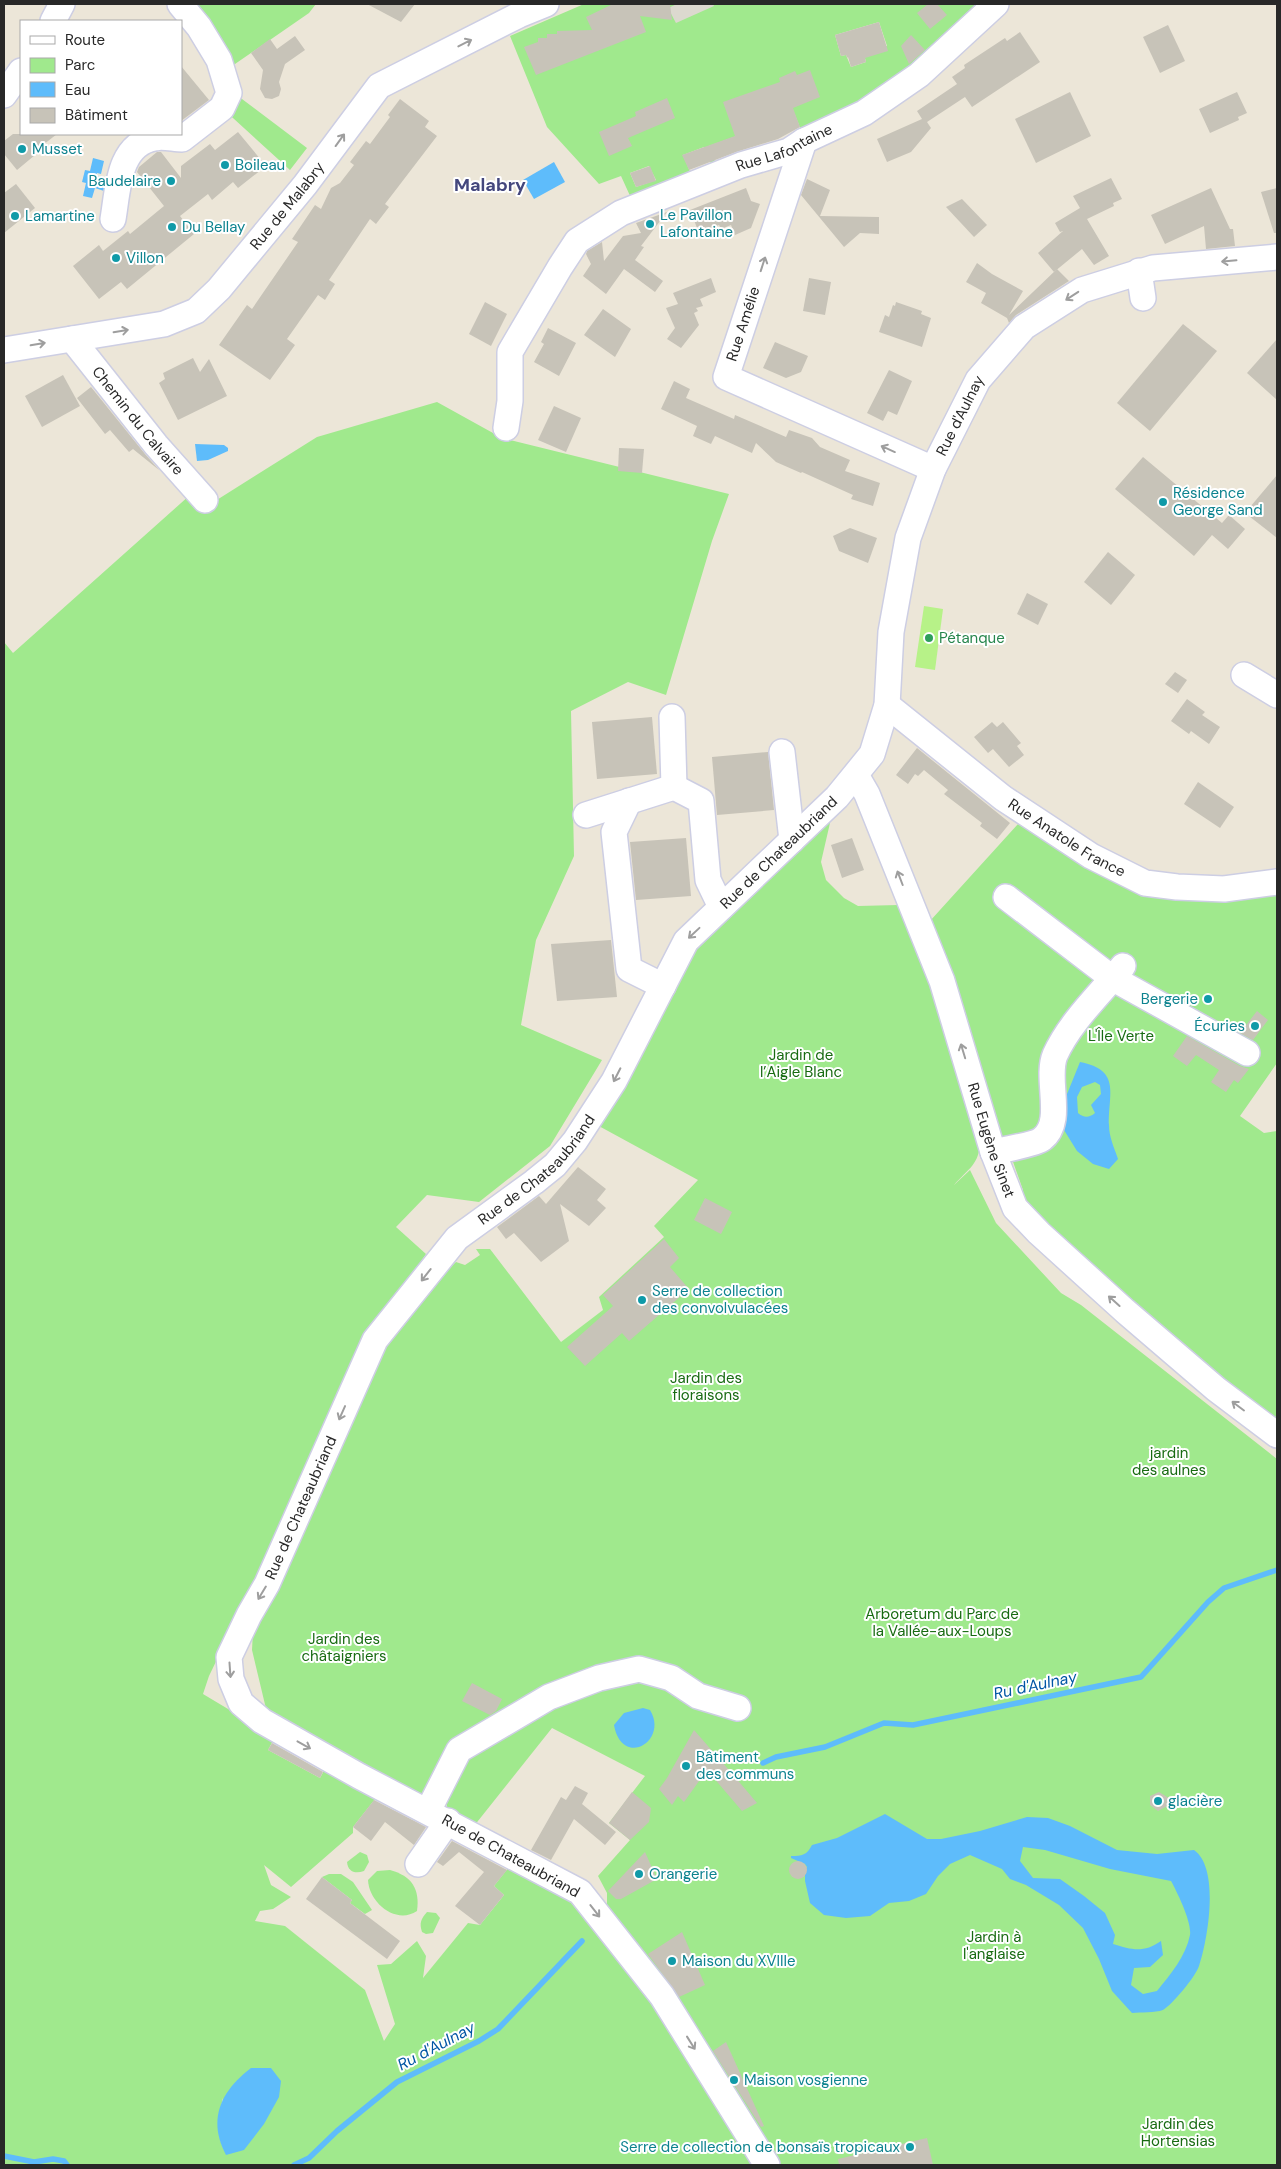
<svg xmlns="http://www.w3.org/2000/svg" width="1281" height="2169" font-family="'DM Sans',sans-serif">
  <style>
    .green { fill: #a0e98d; fill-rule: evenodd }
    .pitch { fill: #b7f288 }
    .plaza { fill: #dcd9cf }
    .water { fill: #5ebcfb; fill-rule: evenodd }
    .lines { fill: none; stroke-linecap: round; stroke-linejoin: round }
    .stream { stroke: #5ebcfb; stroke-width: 5.5 }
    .building { fill: #c7c3b8 }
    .minor-casing { stroke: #cdcee3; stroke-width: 28 }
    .minor { stroke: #fff; stroke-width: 25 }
    .oneway { stroke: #9e9e9e }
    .culture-dot { fill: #0f9aa8; stroke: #fff; stroke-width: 2 }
    .leisure-dot { fill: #2e9e5b; stroke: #fff; stroke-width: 2 }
    .labels { text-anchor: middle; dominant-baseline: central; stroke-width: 4; stroke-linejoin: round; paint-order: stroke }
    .street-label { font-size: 15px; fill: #282828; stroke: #fff }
    .culture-label { font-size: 15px; fill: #0d838f; stroke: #fff; text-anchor: start }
    .leisure-label { font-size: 15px; fill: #27864d; stroke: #fff; text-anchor: start }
    .park-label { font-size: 15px; fill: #186b12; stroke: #fff }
    .water-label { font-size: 16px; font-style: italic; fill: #0056a4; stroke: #fff }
    .quarter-label { font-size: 18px; font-weight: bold; fill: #44477d; stroke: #fff }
  </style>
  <rect width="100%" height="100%" fill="#ece6d8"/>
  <g class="green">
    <path d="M180 4H316L309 13 235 64 234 93 307 148 290 170 222 108 229 93Z"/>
    <path d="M584 4H983L864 105 801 130 795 115 709 146 716 164 712 166 704 147 683 155 691 174 631 198 621 176 599 184 547 127 510 36ZM879 22 887 46 863 51 866 62 851 67 846 55 841 56 835 35ZM649 166 656 180 636 187 630 173Z"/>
    <path d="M437 402 502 438 729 494 712 541 666 695 628 682 571 711 574 856 536 940 521 1025 602 1060 550 1146 479 1202 427 1195 396 1227 426 1254 380 1322 209 1676 203 1694 275 1737 268 1750 320 1778 327 1765 379 1794 353 1827V1833L291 1887 264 1865 271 1885 291 1897 273 1909 260 1911 255 1921 285 1926 365 1990 384 2041 395 2024 377 1965 391 1964 417 1941 426 1956 423 1978 468 1923 480 1925 504 1895 494 1886 509 1867 569 1900 651 2000 753 2165H4V642L13 653 190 495 212 503 317 437ZM223 2098 227 2155C215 2136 218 2118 223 2098Z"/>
    <path d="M826 820 830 823 821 862 826 880 844 898 858 906 898 905 923 954 980 1141C980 1164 968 1169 954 1185L970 1170 996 1223 1061 1293 1081 1305 1277 1459V2165H773L607 1913V1893L598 1876 630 1840 609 1823 645 1776 552 1728 474 1826 446 1812 447 1805 424 1792 414 1798 268 1717 252 1650 253 1631 377 1354 427 1288 456 1262 465 1265 480 1255 476 1249H490L561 1342 603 1310 599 1297 664 1237 654 1226 698 1180 597 1125 688 952Z"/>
    <path d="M1018 824 1131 887 1158 897 1208 900 1277 895V1063L1240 1116 1264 1133 1277 1131V1426L1018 1205 1020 1191 1023 1190 1006 1142 995 1146 930 921Z"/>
    <path d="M360 1852 367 1855 369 1862 364 1871C355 1874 348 1872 347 1862Z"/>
    <path d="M390 1870C412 1876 420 1889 417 1911 396 1925 369 1903 368 1880L377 1871Z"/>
    <path d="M329 1874H341L353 1882 372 1910 365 1914 350 1903 352 1900 322 1877Z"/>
    <path d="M427 1912 436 1913 440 1918 433 1933 426 1934 422 1932C419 1923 421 1919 427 1912Z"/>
  </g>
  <path class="pitch" d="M924 606 943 609 935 670 915 667Z"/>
  <path class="plaza" d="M677 4H713L714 6 676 23 668 8Z"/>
  <g class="water">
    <path d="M93 158 104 161 101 174 97 173 96 176 107 179 104 191 95 188 92 198 83 196 86 183 82 182 85 170 90 171Z"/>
    <path d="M554 162 565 182 534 199 523 180Z"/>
    <path d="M195 444 224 445 228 448V451L208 460 197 461Z"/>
    <path d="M1080 1062C1122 1070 1108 1095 1109 1125 1109 1137 1114 1147 1118 1159L1109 1169 1093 1164 1077 1151 1064 1130 1065 1099ZM1095 1082 1100 1085 1101 1094 1091 1105 1095 1113C1089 1118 1084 1118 1078 1113L1077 1097 1082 1087Z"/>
    <path d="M643 1708 650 1710C669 1741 622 1769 614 1725L624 1713Z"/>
    <path d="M885 1814 927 1839H941L980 1831 1027 1817 1048 1818 1070 1826 1117 1850 1157 1854 1194 1850C1220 1868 1208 1939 1199 1966 1196 1976 1172 2005 1163 2010 1155 2013 1141 2012 1132 2013L1112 1991 1099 1959 1083 1928 1059 1905 1026 1885 1010 1879 1002 1869 970 1855 950 1864 938 1876 926 1894 909 1901 889 1903 870 1916 846 1918 824 1915 810 1903 805 1881V1870L807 1867 805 1864 791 1858V1856C802 1856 807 1855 812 1845L837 1838ZM1023 1847 1045 1850 1110 1869 1171 1881C1177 1892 1192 1922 1190 1935 1186 1956 1170 1975 1157 1991L1143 1994 1131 1985 1134 1968 1150 1967 1163 1955 1161 1941C1144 1953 1132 1950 1113 1944L1115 1935 1105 1913 1084 1896 1060 1879 1033 1878 1020 1861Z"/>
    <path d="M251 2068H271L281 2081 279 2097 264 2124 244 2150 226 2155C207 2119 221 2091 251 2068Z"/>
  </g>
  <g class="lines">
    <g class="stream">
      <path d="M763 1763 776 1757 825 1747 884 1723 913 1725 1141 1677 1208 1602 1224 1588 1277 1570"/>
      <path d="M4 2156 34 2162 53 2159 64 2161 67 2165"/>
      <path d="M294 2165 309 2158 337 2131 397 2082 479 2041 498 2029 582 1941"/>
    </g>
  </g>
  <g class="building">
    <path d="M367 4H415L401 22Z"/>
    <path d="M613 4H670L672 20 640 16 646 32 536 75 524 47 538 42V38H547V34H557V31L592 30 586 17Z"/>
    <path d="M928 4H937L947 15 930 29 917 13Z"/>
    <path d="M879 22 888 51 865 58 866 62 851 67 848 57 847 58 846 55 841 56 835 35Z"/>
    <path d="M1168 25 1185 61 1160 73 1143 37Z"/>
    <path d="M1020 32 1040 62 972 107 965 97 927 122 931 128 911 152 887 162 877 139 922 119 917 111 957 84 952 77 965 68 964 65 1005 38 1007 41Z"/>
    <path d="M911 35 925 50 909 64 901 46Z"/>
    <path d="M295 36 305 50 285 64 279 82 281 89 279 96 272 99 265 98 260 89 263 70 251 53 270 39 277 49Z"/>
    <path d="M181 66 209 100 181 121Z"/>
    <path d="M810 70 820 97 793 108 800 127 778 139 736 152 689 170 682 155 735 136 723 102 780 82 779 78 795 71 797 75Z"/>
    <path d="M1070 92 1091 136 1036 163 1015 119Z"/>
    <path d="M1237 92 1247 113 1238 117 1239 120 1210 133 1199 109Z"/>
    <path d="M667 98 675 118 628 138 632 146 609 156 599 132 636 116 635 112Z"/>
    <path d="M400 99 429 121 425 127 437 136 385 204 389 207 376 224 370 219 329 280 335 284 325 300 318 295 287 339 295 345 270 380 219 345 247 305 252 309 298 242 292 239 315 205 321 209 331 188 340 183 354 165 350 162 366 141 370 144 390 117 388 115Z"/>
    <path d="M238 132 266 166 238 188 233 182 212 200 208 194 180 216 194 234 127 289 121 282 99 299 73 266 99 245 103 251 128 231 130 234 164 206 137 172 139 167 157 152H161L181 178V166L210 144 215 150Z"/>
    <path d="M13 134H57L39 148 41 150 17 170 4 154V141Z"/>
    <path d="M650 166 656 181 636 187 630 173Z"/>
    <path d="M1111 178 1122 199 1113 203 1114 206 1087 219 1109 256 1094 265 1082 249 1054 272 1038 253 1063 231 1060 232 1055 223 1080 208 1073 196Z"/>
    <path d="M807 179 830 190 820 216 879 217V234L860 233 844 247 801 195Z"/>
    <path d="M16 184 35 208 4 233V193Z"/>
    <path d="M746 188 751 201 760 204 751 228 735 235 731 225 721 229 719 225 699 233 690 210Z"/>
    <path d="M1211 188 1230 229H1233L1235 246 1206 249 1204 226 1165 244 1151 215Z"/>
    <path d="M1277 188V233H1274L1261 192Z"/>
    <path d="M962 199 987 225 974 237 946 207Z"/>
    <path d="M667 212 641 246 644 247 635 260 663 281 655 292 624 269 606 294 583 276 591 264 586 254 587 251 602 242 604 261 623 236 641 233 636 223Z"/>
    <path d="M977 263 992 274 1023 291 1009 315 1057 269 1069 281 1016 315 1009 323 1007 318 981 303 986 293 966 282Z"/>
    <path d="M711 278 716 292 700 299 703 306 696 308 698 311 694 313 699 325 681 348 667 339 675 328 666 308 678 304 673 293Z"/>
    <path d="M809 278 831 282 825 315 803 311Z"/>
    <path d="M485 302 507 314 491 346 469 334Z"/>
    <path d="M896 302 922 311 921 314 931 318 922 347 879 332 885 315 889 317 893 305 895 306Z"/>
    <path d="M603 309 631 329 615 357 584 335Z"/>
    <path d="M1183 324 1217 351 1150 431 1117 403Z"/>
    <path d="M548 328 576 343 559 376 534 362 544 344 541 342Z"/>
    <path d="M1277 339V400L1247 373Z"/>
    <path d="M775 342 808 356 801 372 786 378 763 368Z"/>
    <path d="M193 358 200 372 209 359 227 396 178 420 159 383 165 379 163 373Z"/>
    <path d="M889 370 912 381 897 415 888 411 883 421 867 413Z"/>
    <path d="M63 375 80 406 42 427 25 396Z"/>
    <path d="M674 381 690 389 686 398 734 419 735 415 786 437 789 430 812 438 820 447 850 460 845 471 880 483 873 506 851 499 853 495 802 472 801 473 776 462 756 443 752 453 715 436 711 444 693 436 697 426 661 409Z"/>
    <path d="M91 387 145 454 159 470 133 449 129 452 110 430 105 434 77 398Z"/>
    <path d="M554 406 581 418 566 452 538 440Z"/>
    <path d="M619 448 644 449 642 473 618 471Z"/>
    <path d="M1143 457 1222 523 1229 515 1245 529 1228 549 1212 535 1194 556 1115 489Z"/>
    <path d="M1277 475V538L1245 513Z"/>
    <path d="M850 528 877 538 868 563 839 551 833 536Z"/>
    <path d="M1108 552 1135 575 1111 605 1084 582Z"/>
    <path d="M1027 593 1048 604 1038 625 1017 614Z"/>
    <path d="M1175 672 1187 680 1178 693 1165 684Z"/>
    <path d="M1187 699 1205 712 1202 715 1220 727 1209 744 1191 731 1189 734 1171 721Z"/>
    <path d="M652 717 657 774 597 779 592 722Z"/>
    <path d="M992 722 997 727 1003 722 1021 743 1017 746 1024 755 1009 767 993 749 988 753 974 737Z"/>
    <path d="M917 748 1010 823 997 839 980 826 982 823 944 794 948 790 924 770 918 776 915 774 908 784 896 775Z"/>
    <path d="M768 752 774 810 717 815 712 757Z"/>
    <path d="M1198 782 1234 807 1220 828 1184 804Z"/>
    <path d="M686 838 691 896 636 900 630 842Z"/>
    <path d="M852 838 864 870 842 878 831 845Z"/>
    <path d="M611 940 617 997 557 1001 551 944Z"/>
    <path d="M1257 1011 1268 1020 1253 1040 1240 1033Z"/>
    <path d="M1187 1036 1240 1066 1249 1069 1238 1083 1234 1080 1226 1092 1211 1082 1219 1070 1196 1055 1187 1066 1173 1056Z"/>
    <path d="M578 1167 606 1189 597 1200 606 1208 589 1226 560 1204 569 1241 541 1262 514 1233 506 1239 497 1227 539 1196 546 1204Z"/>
    <path d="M705 1198 732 1212 721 1234 694 1220Z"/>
    <path d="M664 1239 679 1258 670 1267 689 1289 629 1341 622 1333 585 1366 567 1347 613 1306 603 1295Z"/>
    <path d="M472 1683 502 1699 496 1711 490 1715 462 1701Z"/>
    <path d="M694 1730 735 1777 757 1803 742 1811 707 1770 684 1802 678 1796 672 1805 659 1789 667 1778Z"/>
    <path d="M272 1743 323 1772 320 1778 268 1750Z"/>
    <path d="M575 1786 588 1793 582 1804 616 1832 605 1845 574 1819 551 1860 531 1850 561 1797 566 1800Z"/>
    <path d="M632 1792 651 1808 649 1822 630 1840 609 1823Z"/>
    <path d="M1159 1792 1175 1802 1158 1811 1150 1805V1796Z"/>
    <path d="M374 1800 426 1827 414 1845 385 1822 371 1841 353 1827Z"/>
    <path d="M452 1841 507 1870 494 1886 504 1895 480 1925 455 1906 484 1872 459 1852 443 1866 437 1862Z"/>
    <path d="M645 1852 657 1879 621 1899H616L608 1891Z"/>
    <circle cx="798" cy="1870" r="9"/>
    <path d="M322 1877 352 1900 350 1903 400 1941 387 1959 306 1899Z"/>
    <path d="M682 1932 705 1985 679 1997 648 1954Z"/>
    <path d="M726 2042 764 2126 761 2127 713 2051Z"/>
    <path d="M927 2138 933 2165H839L838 2159Z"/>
  </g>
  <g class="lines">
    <g class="minor-casing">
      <g id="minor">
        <path d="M53 21 62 4"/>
        <path d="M4 95 21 71"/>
        <path d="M804 141 726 377 933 469"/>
        <path d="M113 219C118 190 118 144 155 138 163 136 174 139 182 139L222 108 229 93 219 60 199 27 180 4"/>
        <path d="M1139 271 1143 298"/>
        <path id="s1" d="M72 339 156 445 205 500"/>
        <path id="s2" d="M4 350 164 324 196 311 219 289 305 185 379 86 519 15 546 4"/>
        <path id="s3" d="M506 428 510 401V352L560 267 577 241 621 213 741 165 789 151 804 141 864 113 919 75 996 4"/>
        <path d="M1244 675 1277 695"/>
        <path id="s4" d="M887 705 1003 798 1091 856 1145 883 1177 887 1224 889 1277 882"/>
        <path d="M672 717 674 787"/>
        <path d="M782 752 792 840"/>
        <path id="s5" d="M856 775 867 794 942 981 993 1152 1015 1208 1039 1233 1125 1311 1216 1389 1277 1435"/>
        <path d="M629 801 614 832 629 969 663 986"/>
        <path d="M586 815 674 787 701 801 708 880 721 907"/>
        <path d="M1006 897 1112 978 1247 1053"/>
        <path d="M993 1152C1003 1150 1036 1144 1042 1139 1065 1122 1045 1079 1055 1055 1070 1022 1100 994 1123 966"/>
        <path d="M428 1811 459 1750 549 1697 599 1678 639 1669 671 1678 698 1696 738 1708"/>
        <path d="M418 1864 448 1821"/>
        <path id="s6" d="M767 2165 662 1996 580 1892 359 1776 262 1721 241 1703 231 1679 229 1657 249 1615 267 1584 375 1340 457 1238 534 1182 555 1165 575 1141 614 1081 686 941 837 797 872 754 887 705 891 632 908 538 933 469 978 380 1024 327 1082 290 1153 268 1277 257"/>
      </g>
    </g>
    <use href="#minor" class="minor"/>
  </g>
  <defs><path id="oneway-shaft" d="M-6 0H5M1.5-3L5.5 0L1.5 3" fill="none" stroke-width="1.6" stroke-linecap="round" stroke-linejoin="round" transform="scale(1.25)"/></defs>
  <g class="oneway">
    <use href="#oneway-shaft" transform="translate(465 43) rotate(-27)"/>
    <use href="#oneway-shaft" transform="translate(340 140) rotate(-54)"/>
    <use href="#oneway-shaft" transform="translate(1229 261) rotate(175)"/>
    <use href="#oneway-shaft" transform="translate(763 264) rotate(-72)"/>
    <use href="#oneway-shaft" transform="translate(1072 296) rotate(147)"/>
    <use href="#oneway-shaft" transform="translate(121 331) rotate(-9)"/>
    <use href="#oneway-shaft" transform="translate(38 344) rotate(-10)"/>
    <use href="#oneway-shaft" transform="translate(888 449) rotate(-156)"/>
    <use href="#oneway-shaft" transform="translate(900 878) rotate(-111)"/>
    <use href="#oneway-shaft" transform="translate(694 933) rotate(137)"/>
    <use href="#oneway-shaft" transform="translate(963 1051) rotate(-107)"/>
    <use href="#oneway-shaft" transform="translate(617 1075) rotate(117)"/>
    <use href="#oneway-shaft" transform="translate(426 1275) rotate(128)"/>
    <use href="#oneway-shaft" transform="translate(1114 1301) rotate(-138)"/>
    <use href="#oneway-shaft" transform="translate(1238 1406) rotate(-143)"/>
    <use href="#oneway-shaft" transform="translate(342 1413) rotate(114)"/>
    <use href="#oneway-shaft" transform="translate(262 1593) rotate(121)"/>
    <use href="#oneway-shaft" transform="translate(230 1670) rotate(86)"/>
    <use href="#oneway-shaft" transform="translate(304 1745) rotate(29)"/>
    <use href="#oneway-shaft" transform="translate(595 1911) rotate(52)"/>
    <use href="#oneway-shaft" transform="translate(691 2043) rotate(58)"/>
  </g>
  <g class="culture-dot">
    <circle cx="22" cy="149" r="5"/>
    <circle cx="225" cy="165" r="5"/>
    <circle cx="171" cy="181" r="5"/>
    <circle cx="15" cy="216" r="5"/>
    <circle cx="650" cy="224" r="5"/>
    <circle cx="172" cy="227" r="5"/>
    <circle cx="116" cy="258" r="5"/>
    <circle cx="1163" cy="502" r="5"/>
    <circle cx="1208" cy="999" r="5"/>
    <circle cx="1255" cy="1026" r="5"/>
    <circle cx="642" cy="1300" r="5"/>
    <circle cx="686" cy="1766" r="5"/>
    <circle cx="1158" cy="1801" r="5"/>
    <circle cx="639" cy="1874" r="5"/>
    <circle cx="672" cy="1961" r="5"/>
    <circle cx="734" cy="2080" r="5"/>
    <circle cx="910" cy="2147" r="5"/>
  </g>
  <circle class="leisure-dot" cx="929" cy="638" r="5"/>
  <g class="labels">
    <g class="street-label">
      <text stroke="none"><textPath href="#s3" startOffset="434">Rue Lafontaine</textPath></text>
      <text stroke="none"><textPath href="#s2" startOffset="336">Rue de Malabry</textPath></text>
      <text transform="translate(743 324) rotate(-72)">Rue Amélie</text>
      <text stroke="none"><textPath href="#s6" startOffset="2248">Rue d'Aulnay</textPath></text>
      <text stroke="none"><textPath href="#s1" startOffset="105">Chemin du Calvaire</textPath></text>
      <text stroke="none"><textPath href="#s4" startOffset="224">Rue Anatole France</textPath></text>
      <text stroke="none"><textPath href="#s6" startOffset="1759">Rue de Chateaubriand</textPath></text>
      <text stroke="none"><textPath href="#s5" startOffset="390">Rue Eugène Sinet</textPath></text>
      <text stroke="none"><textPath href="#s6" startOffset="1354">Rue de Chateaubriand</textPath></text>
      <text stroke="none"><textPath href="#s6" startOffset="934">Rue de Chateaubriand</textPath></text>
      <text transform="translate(511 1856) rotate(29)">Rue de Chateaubriand</text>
    </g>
    <g class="culture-label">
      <text x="32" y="149">Musset</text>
      <text x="235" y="165">Boileau</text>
      <text x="161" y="181" text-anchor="end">Baudelaire</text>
      <text x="660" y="215">Le Pavillon<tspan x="660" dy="17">Lafontaine</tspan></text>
      <text x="25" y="216">Lamartine</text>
      <text x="182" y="227">Du Bellay</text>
      <text x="126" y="258">Villon</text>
      <text x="1173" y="493">Résidence<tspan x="1173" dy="17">George Sand</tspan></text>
      <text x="1198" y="999" text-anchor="end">Bergerie</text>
      <text x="1245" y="1026" text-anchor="end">Écuries</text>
      <text x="652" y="1291">Serre de collection<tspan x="652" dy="17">des convolvulacées</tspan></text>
      <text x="696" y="1757">Bâtiment<tspan x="696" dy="17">des communs</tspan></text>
      <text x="1168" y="1801">glacière</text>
      <text x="649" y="1874">Orangerie</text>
      <text x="682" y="1961">Maison du XVIIIe</text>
      <text x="744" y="2080">Maison vosgienne</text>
      <text x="900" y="2147" text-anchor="end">Serre de collection de bonsaïs tropicaux</text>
    </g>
    <g class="leisure-label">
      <text x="939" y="638">Pétanque</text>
    </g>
    <g class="park-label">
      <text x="1121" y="1036">L'Île Verte</text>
      <text x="801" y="1055">Jardin de<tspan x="801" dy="17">l’Aigle Blanc</tspan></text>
      <text x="706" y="1378">Jardin des<tspan x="706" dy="17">floraisons</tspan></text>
      <text x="1169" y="1453">jardin<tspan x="1169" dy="17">des aulnes</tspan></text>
      <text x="942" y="1614">Arboretum du Parc de<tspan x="942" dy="17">la Vallée-aux-Loups</tspan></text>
      <text x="344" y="1639">Jardin des<tspan x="344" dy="17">châtaigniers</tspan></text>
      <text x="994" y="1937">Jardin à<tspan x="994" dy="17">l'anglaise</tspan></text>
      <text x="1178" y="2124">Jardin des<tspan x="1178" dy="17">Hortensias</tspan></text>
    </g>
    <g class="water-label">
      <text transform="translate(1035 1685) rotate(-12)">Ru d'Aulnay</text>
      <text transform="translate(436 2046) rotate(-28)">Ru d'Aulnay</text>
    </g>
    <g class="quarter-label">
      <text x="490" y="185">Malabry</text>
    </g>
  </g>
  <rect width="1281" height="2169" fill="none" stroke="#282828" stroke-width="10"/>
  <rect x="20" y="20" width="162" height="115" fill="#ffffff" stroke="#a9a9a9"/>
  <rect x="30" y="36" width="25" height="8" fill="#ffffff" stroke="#a9a9a9"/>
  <text x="65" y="45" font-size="15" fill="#282828">Route</text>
  <rect x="30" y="58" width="25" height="15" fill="#a0e98d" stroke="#a9a9a9"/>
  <text x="65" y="70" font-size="15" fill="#282828">Parc</text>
  <rect x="30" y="82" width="25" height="15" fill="#5ebcfb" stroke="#a9a9a9"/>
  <text x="65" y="95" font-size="15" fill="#282828">Eau</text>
  <rect x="30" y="108" width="25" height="15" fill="#c7c3b8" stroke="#a9a9a9"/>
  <text x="65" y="120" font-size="15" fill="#282828">Bâtiment</text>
</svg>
